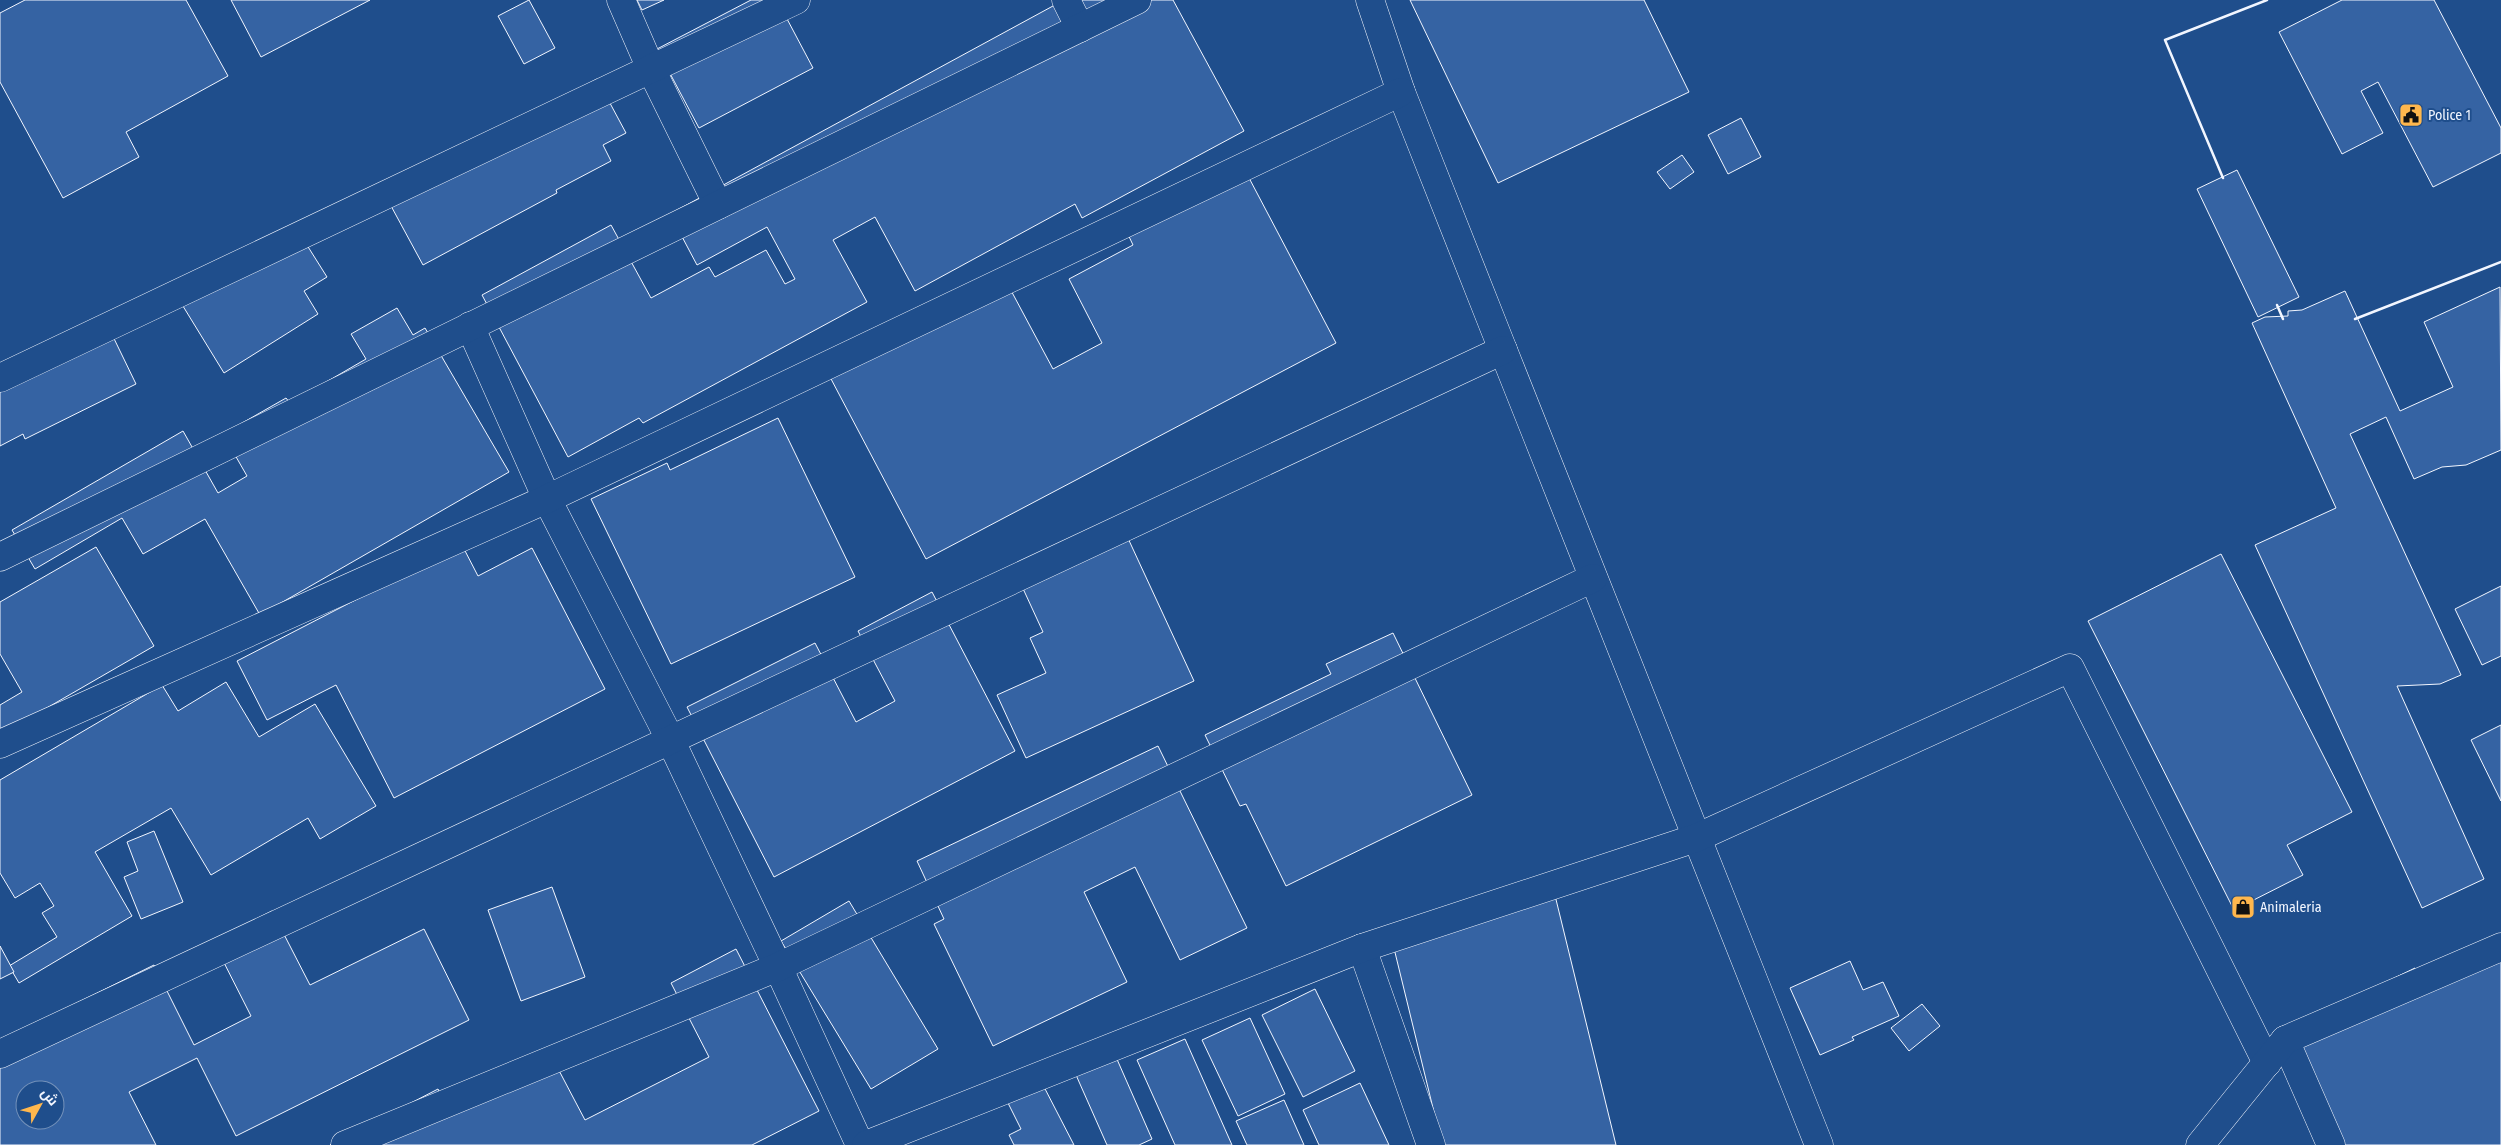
<svg xmlns="http://www.w3.org/2000/svg" width="2501" height="1145" font-family="'Fira Sans Condensed',Cairo,sans-serif">
  <style>
    .building { fill: #3563a3; stroke: #f2f6ff; fill-rule: evenodd }
    .lines { fill: none; stroke-linecap: round; stroke-linejoin: round }
    .minor-casing { stroke: #f2f6ff; stroke-width: 29 }
    .minor { stroke: #1f4e8c; stroke-width: 28 }
    .wall { stroke: #f2f6ff; stroke-width: 2.5 }
    .labels { text-anchor: middle; dominant-baseline: central; stroke-width: 4; stroke-linejoin: round; paint-order: stroke }
    .poi-label { font-size: 14px; fill: #f2f6ff; stroke: #1f4e8c; text-anchor: start }
  </style>
  <rect width="100%" height="100%" fill="#1f4e8c"/>
  <g class="building">
    <path d="M25 0H186L228 76 126 132 139 157 63 198 0 82V13Z"/>
    <path d="M231 0H370L261 57Z"/>
    <path d="M529 0 555 48 524 64 498 16Z"/>
    <path d="M637 0H664L642 10Z"/>
    <path d="M751 0H777L813 68 699 128 657 49Z"/>
    <path d="M1064 0H1173L1244 131 1082 218 1075 204 915 291 875 217 833 240 867 302 643 423 639 418 568 457 482 295 611 225 651 298 709 267 715 277 766 250 785 284 795 279 767 227 697 265 670 214Z"/>
    <path d="M1410 0H1644L1689 92 1498 183Z"/>
    <path d="M2342 0H2434L2501 128V153L2433 187 2378 82 2361 91 2383 133 2342 154 2279 32Z"/>
    <path d="M597 79 626 133 603 145 611 161 556 190 557 193 423 265 384 193Z"/>
    <path d="M1741 118 1761 157 1728 174 1708 135Z"/>
    <path d="M1682 155 1694 172 1670 189 1657 172Z"/>
    <path d="M2237 170 2299 297 2258 317 2197 189Z"/>
    <path d="M1248 176 1336 343 926 559 830 377 1007 283 1053 369 1102 343 1069 279 1133 245 1125 228Z"/>
    <path d="M295 226 327 277 304 291 318 314 224 373 178 298Z"/>
    <path d="M2500 287 2501 450 2466 465 2442 467 2414 479 2386 417 2350 434 2461 675 2440 684 2397 686 2484 879 2422 908 2255 545 2336 508 2252 323 2265 317 2288 316V311L2302 310 2345 291 2400 411 2453 387 2424 322Z"/>
    <path d="M397 308 413 335 425 328 509 472 260 615 205 519 143 554 122 518 35 569 12 530 183 431 218 493 247 476 223 434 286 398 290 403 366 359 351 334Z"/>
    <path d="M105 320 136 384 25 439 23 434 0 446V372Z"/>
    <path d="M778 418 855 577 671 664 591 499 667 463 670 470Z"/>
    <path d="M1120 521 1194 681 1026 758 997 695 1046 673 1030 638 1043 632 1014 569Z"/>
    <path d="M462 545 478 576 532 548 605 689 394 798 336 685 267 720 237 661Z"/>
    <path d="M96 547 154 646 0 735V705L22 692 0 654V602Z"/>
    <path d="M2221 554 2352 812 2287 845 2303 875 2234 910 2088 621Z"/>
    <path d="M2501 586V656L2482 665 2455 609Z"/>
    <path d="M932 592 1015 751 774 877 687 707 815 643 856 722 895 701 858 631Z"/>
    <path d="M1393 633 1472 795 1286 886 1246 804 1240 806 1205 735 1331 674 1326 664Z"/>
    <path d="M226 682 259 737 315 704 376 806 320 839 308 818 211 875 171 808 95 852 132 916 19 983 9 966 57 937 42 913 54 906 40 883 15 898 0 873V780L162 685 178 711Z"/>
    <path d="M2501 725V801L2471 740Z"/>
    <path d="M1158 746 1247 928 1180 960 1135 867 1084 892 1127 982 993 1046 934 924 944 919 917 861Z"/>
    <path d="M154 831 183 902 141 919 124 877 138 871 127 842Z"/>
    <path d="M1551 879 1616 1145H1442L1391 936Z"/>
    <path d="M552 887 585 977 521 1001 488 910Z"/>
    <path d="M849 901 938 1049 871 1089 781 941Z"/>
    <path d="M272 911 310 985 424 929 469 1020 236 1136 197 1058 129 1092 156 1145H0V1041L154 965 194 1045 251 1016 213 941ZM25 1090H55V1120H25Z"/>
    <path d="M2501 934V1145H2335L2281 1033 2415 968 2418 974Z"/>
    <path d="M0 946 14 972 0 979Z"/>
    <path d="M736 949 819 1111 752 1145H330L438 1089 442 1097 554 1061 585 1120 709 1057 671 983Z"/>
    <path d="M1850 961 1863 990 1883 982 1899 1016 1852 1037 1854 1040 1820 1055 1790 988Z"/>
    <path d="M1315 989 1355 1071 1303 1097 1262 1015Z"/>
    <path d="M1922 1004 1940 1026 1909 1051 1891 1028Z"/>
    <path d="M1250 1018 1285 1094 1238 1116 1202 1040Z"/>
    <path d="M1185 1039 1232 1145H1175L1137 1060Z"/>
    <path d="M1116 1057 1152 1139 1139 1145H1107L1076 1075Z"/>
    <path d="M1042 1083 1074 1145H1014L1009 1135 1021 1129 1007 1101Z"/>
    <path d="M1360 1083 1389 1145H1319L1303 1110Z"/>
    <path d="M1284 1100 1304 1145H1247L1236 1121Z"/>
  </g>
  <g class="lines">
    <g class="minor-casing">
      <g id="minor">
        <path d="M621 0 651 69 718 205"/>
        <path d="M1066 0 1080 28"/>
        <path d="M1370 0 1401 92 1503 350 1819 1145"/>
        <path d="M470 326 547 499 670 739 778 967 860 1145"/>
        <path d="M0 378 796 0"/>
        <path d="M0 557 1137 0"/>
        <path d="M0 744 547 499 1401 92"/>
        <path d="M1362 948 1431 1145"/>
        <path d="M2285 1040 2331 1145"/>
        <path d="M0 1054 1503 350"/>
        <path d="M345 1145 778 967 1593 578"/>
        <path d="M866 1145 1362 948 1696 838 2070 668 2267 1063"/>
        <path d="M2200 1145 2285 1040 2501 947"/>
      </g>
    </g>
    <use href="#minor" class="minor"/>
    <g class="wall">
      <path d="M2223 178 2165 40 2267 0"/>
      <path d="M2277 305 2283 319"/>
      <path d="M2355 319 2501 262"/>
    </g>
  </g>
  <defs>
    <g id="civic-square" transform="scale(1.25)"><rect x="-9" y="-9" width="18" height="18" rx="4" fill="#ffb74d" stroke="#1f4e8c"/><path d="M-.6-6.5H3V-4.5H.6V-3L4-1V1h2V6H-6V1h2V-1L-.6-3ZM-1.2 2.5V6h2.4V2.5Z" fill="#111"/></g>
    <g id="shop-square" transform="scale(1.25)"><rect x="-9" y="-9" width="18" height="18" rx="4" fill="#ffb74d" stroke="#1f4e8c"/><path d="M-5-2.5h2.3a2.7 3.5 0 0 1 5.4 0H5L5.5 6h-11ZM-1.5-2.5h3a1.5 2.3 0 0 0-3 0Z" fill="#111"/></g>
  </defs>
  <g fill-rule="evenodd">
    <use href="#civic-square" x="2411" y="115"/>
    <use href="#shop-square" x="2243" y="907"/>
  </g>
  <g class="labels">
    <g class="poi-label">
      <text x="2428" y="115">Police 1</text>
      <text x="2260" y="907">Animaleria</text>
    </g>
  </g>
  <g transform="translate(40 1105) rotate(50)"><circle r="24" fill="#1f4e8c" stroke="#7391ba"/>
  <path d="M0-4L9 19L0 12L-9 19Z" fill="#ffb74d"/>
  <text y="-8" font-size="14" font-weight="bold" text-anchor="middle" fill="#f2f6ff">ش</text>
  </g>
</svg>
